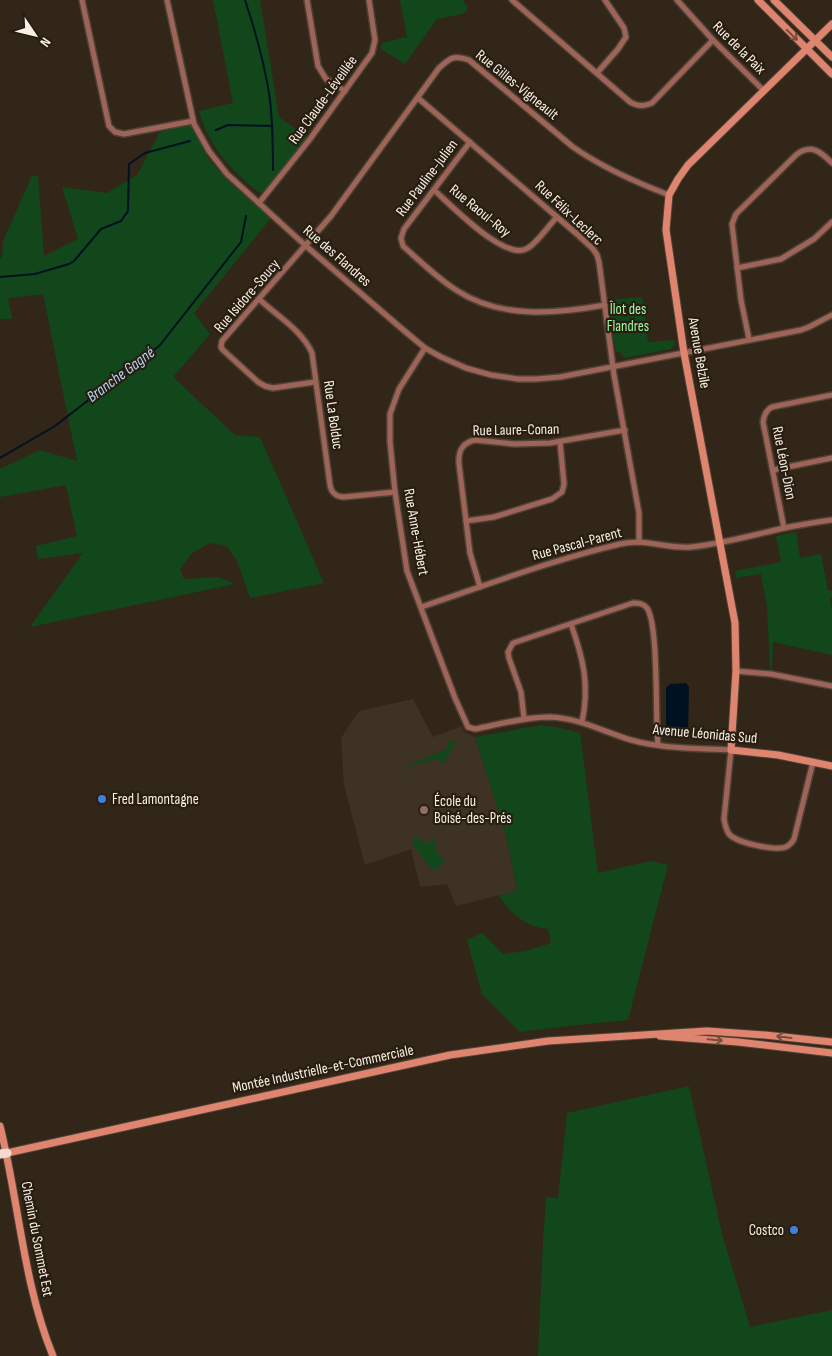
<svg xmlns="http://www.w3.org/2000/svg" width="832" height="1356" font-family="'Sofia Sans Condensed',sans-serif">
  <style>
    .education { fill: #3d3223 }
    .green { fill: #12471c }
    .water { fill: #001221 }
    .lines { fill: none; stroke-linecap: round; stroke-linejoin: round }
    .stream { stroke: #001221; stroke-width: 2 }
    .street-casing { stroke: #4e4236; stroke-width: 8 }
    .secondary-casing { stroke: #4e4236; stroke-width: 9 }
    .highway-casing { stroke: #4e4236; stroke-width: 11 }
    .street { stroke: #9d6457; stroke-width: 5 }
    .secondary { stroke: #df856f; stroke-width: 7 }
    .highway { stroke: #f6d9d2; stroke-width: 9 }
    .oneway { stroke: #7a4c3a }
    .shop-dot { fill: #3f7fe0; stroke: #281d0f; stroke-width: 2 }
    .education-dot { fill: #8d6e63; stroke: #281d0f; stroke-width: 2 }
    .labels { text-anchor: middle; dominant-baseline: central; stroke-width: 4.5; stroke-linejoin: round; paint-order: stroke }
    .street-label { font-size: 15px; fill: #f7f0e7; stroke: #281d0f }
    .park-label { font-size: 15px; fill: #9cf6a5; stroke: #281d0f }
    .poi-label { font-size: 15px; fill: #f7f0e7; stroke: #281d0f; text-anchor: start }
    .water-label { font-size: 16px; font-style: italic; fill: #b1d6f3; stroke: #281d0f }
  </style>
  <rect width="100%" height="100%" fill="#322619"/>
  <path class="education" d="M413 699 433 737 462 726 464 732 475 737 506 835 517 891 456 906 447 884 420 887 411 849 365 865 344 785 341 738 359 711Z"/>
  <g class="green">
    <path d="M213 0H260L279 117 307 137 264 191 260 193C232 172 208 145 199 111L233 103Z"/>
    <path d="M400 0H463L468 8 463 14 437 19 405 64 381 49 382 43 407 37Z"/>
    <path d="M189 125C198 132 203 152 211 162 228 183 251 200 271 218L194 313 210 334 173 377 235 435 260 437 324 583 250 598 237 561 227 546 210 543 192 553 180 569 184 579 218 577 235 584 30 627 83 553 38 559 36 546 77 536 66 485 0 497V469L40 450 77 461 43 294 8 298 12 319H0V258L2 257 3 241 32 176H38L44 256 78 239 62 187 107 193 137 175 160 132Z"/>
    <path d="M642 297 648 342 674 340 675 344 671 349 624 358 619 351 616 352 608 300Z"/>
    <path d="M796 532 800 558 821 554 828 590 832 591V597L830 598 832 611V655L773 642 772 670 770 669 767 607 761 574 736 578 735 571 781 562 776 536Z"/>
    <path d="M541 725 557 727 580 733 598 873 650 861 668 865 628 1020 567 1026 520 1032 482 994 467 940 482 933 503 954 526 951 551 943 548 929C529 928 508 913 500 896L517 890 506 835 475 737Z"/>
    <path d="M453 740 455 742 445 762 440 763 439 759 411 765 412 769H410L408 765 445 750 448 747 447 743Z"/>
    <path d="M414 836 427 844 431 840 435 838 436 850 445 861 433 871 413 845Z"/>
    <path d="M689 1086 722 1234 750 1327 832 1310V1356H538L543 1241 546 1197 558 1198 567 1113Z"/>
  </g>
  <path class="water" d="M686 683 689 687 688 735 686 738 669 737 666 731V688L670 684Z"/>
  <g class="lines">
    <g class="stream">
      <path d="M245 0C255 30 264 62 269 93 273 119 273 144 273 170"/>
      <path d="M216 130 228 125 272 126"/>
      <path d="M0 277 35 274 69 264 74 261 101 229 121 221 128 211 129 164 145 153 190 141"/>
      <path d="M0 458 55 426 86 402 129 364 146 357 160 345 241 242 246 216"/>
    </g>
    <g class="street-casing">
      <g id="street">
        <path d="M82 0 109 126 115 132 124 134 193 121"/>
        <path d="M167 0 194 124 209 151 227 174 306 246 401 328 425 348 441 357 466 368 491 375 518 379H536L560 377 801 330 809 327 832 315"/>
        <path d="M307 0 318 66 326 79 345 91"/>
        <path d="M512 0 630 102C639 107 644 106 652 103L713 40"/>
        <path d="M677 0 713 40 764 91"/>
        <path d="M597 73 618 49 626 37 624 28 605 0"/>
        <path d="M418 98 578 235 593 249 597 255 599 262 614 375 639 513V542"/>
        <path d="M470 142 404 229 401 238 403 246C420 261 437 278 456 290 500 319 555 314 605 305"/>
        <path d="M434 190C451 205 506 263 528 248 538 242 549 225 557 217"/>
        <path d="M259 203 310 139 372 53 375 40 369 0"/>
        <path d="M737 268 781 259 814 239 832 222"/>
        <path d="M259 299C277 316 302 330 312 353L330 485C331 492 336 497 344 497L395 492"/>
        <path d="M749 339 741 300 732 224 736 214 796 155C811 143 821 152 832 163"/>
        <path d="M425 348 399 389 390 414V442L395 492 407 571 455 698 468 727 475 729C500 724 525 717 550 717 580 718 604 732 631 740 663 749 698 748 731 750L724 819C725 825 726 829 729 834 737 843 775 851 786 847 790 845 792 843 794 839L813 762"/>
        <path d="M315 382 273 388 265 386 258 382 223 350 221 347 222 341 331 216 439 68C451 57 454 55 469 60L573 147C603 168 635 182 669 195"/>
        <path d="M773 470 832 458"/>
        <path d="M466 521 494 517 552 499 562 492 564 484 560 442"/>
        <path d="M784 528 763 422C764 415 766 410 772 407L832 395"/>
        <path d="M480 587 470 553 459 464C458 451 462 443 475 440L514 444 550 443 625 430"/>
        <path d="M421 607C487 585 552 560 620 544 644 538 667 549 691 547 722 544 753 535 784 528 800 525 816 522 832 520"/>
        <path d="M571 624C583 658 590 685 582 722"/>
        <path d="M736 671 771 674 832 686"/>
        <path d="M524 718 521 692 509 658 508 652 513 643 633 603C638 603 643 603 647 608 659 625 655 719 658 745"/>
      </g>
    </g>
    <g class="secondary-casing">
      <g id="secondary">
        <path d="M758 0 832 74"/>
        <path d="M774 0 832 57"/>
        <path d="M832 24 688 165 678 179 669 195 666 230 684 353 735 623 736 671 731 750 778 755 832 766"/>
        <path d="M660 1036 738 1042 832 1053"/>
        <path d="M0 1126C19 1202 23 1283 53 1356"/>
        <path d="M7 1153 450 1055 548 1041 707 1031 765 1035 832 1042"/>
      </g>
    </g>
    <g class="highway-casing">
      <path id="highway" d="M0 1154 7 1153"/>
    </g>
    <use href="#street" class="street"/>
    <use href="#secondary" class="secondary"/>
    <use href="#highway" class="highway"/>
  </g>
  <defs><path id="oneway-shaft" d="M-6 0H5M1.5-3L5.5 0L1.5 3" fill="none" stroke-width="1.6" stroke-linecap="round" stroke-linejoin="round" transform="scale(1.25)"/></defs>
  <g class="oneway">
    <use href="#oneway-shaft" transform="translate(792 35) rotate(45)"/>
    <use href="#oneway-shaft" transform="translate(784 1037) rotate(-173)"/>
    <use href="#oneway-shaft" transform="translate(715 1040) rotate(5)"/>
  </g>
  <g class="shop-dot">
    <circle cx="102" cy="799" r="5"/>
    <circle cx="794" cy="1230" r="5"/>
  </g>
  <circle class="education-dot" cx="424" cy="810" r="5"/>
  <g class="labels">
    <g class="street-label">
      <text transform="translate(739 48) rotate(45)">Rue de la Paix</text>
      <text transform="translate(517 85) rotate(39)">Rue Gilles-Vigneault</text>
      <text transform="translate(323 100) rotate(-54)">Rue Claude-Léveillée</text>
      <text transform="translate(427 178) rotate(-53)">Rue Pauline-Julien</text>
      <text transform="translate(480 211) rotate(39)">Rue Raoul-Roy</text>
      <text transform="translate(569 213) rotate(43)">Rue Félix-Leclerc</text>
      <text transform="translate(337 256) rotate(41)">Rue des Flandres</text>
      <text transform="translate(247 296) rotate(-49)">Rue Isidore-Soucy</text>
      <text transform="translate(699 353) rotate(80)">Avenue Belzile</text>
      <text transform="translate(333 415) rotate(82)">Rue La Bolduc</text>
      <text transform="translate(516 430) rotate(-1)">Rue Laure-Conan</text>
      <text transform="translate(784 463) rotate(79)">Rue Léon-Dion</text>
      <text transform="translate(416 532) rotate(80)">Rue Anne-Hébert</text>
      <text transform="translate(577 544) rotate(-15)">Rue Pascal-Parent</text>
      <text transform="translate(705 734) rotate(5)">Avenue Léonidas Sud</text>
      <text transform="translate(323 1069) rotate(-12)">Montée Industrielle-et-Commerciale</text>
      <text transform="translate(37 1239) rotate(79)">Chemin du Sommet Est</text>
    </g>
    <g class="park-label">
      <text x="628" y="309">Îlot des<tspan x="628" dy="17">Flandres</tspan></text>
    </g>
    <g class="poi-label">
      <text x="112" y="799">Fred Lamontagne</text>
      <text x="434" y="801">École du<tspan x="434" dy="17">Boisé-des-Prés</tspan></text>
      <text x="784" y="1230" text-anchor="end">Costco</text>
    </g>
    <g class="water-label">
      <text transform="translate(121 375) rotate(-37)">Branche Gagné</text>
    </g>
  </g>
  <g transform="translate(35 35) rotate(125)" stroke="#281d0f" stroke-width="4" paint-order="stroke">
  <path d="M0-4L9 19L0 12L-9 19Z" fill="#f7f0e7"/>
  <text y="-8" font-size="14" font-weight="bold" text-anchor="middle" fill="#f7f0e7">N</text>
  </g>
</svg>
